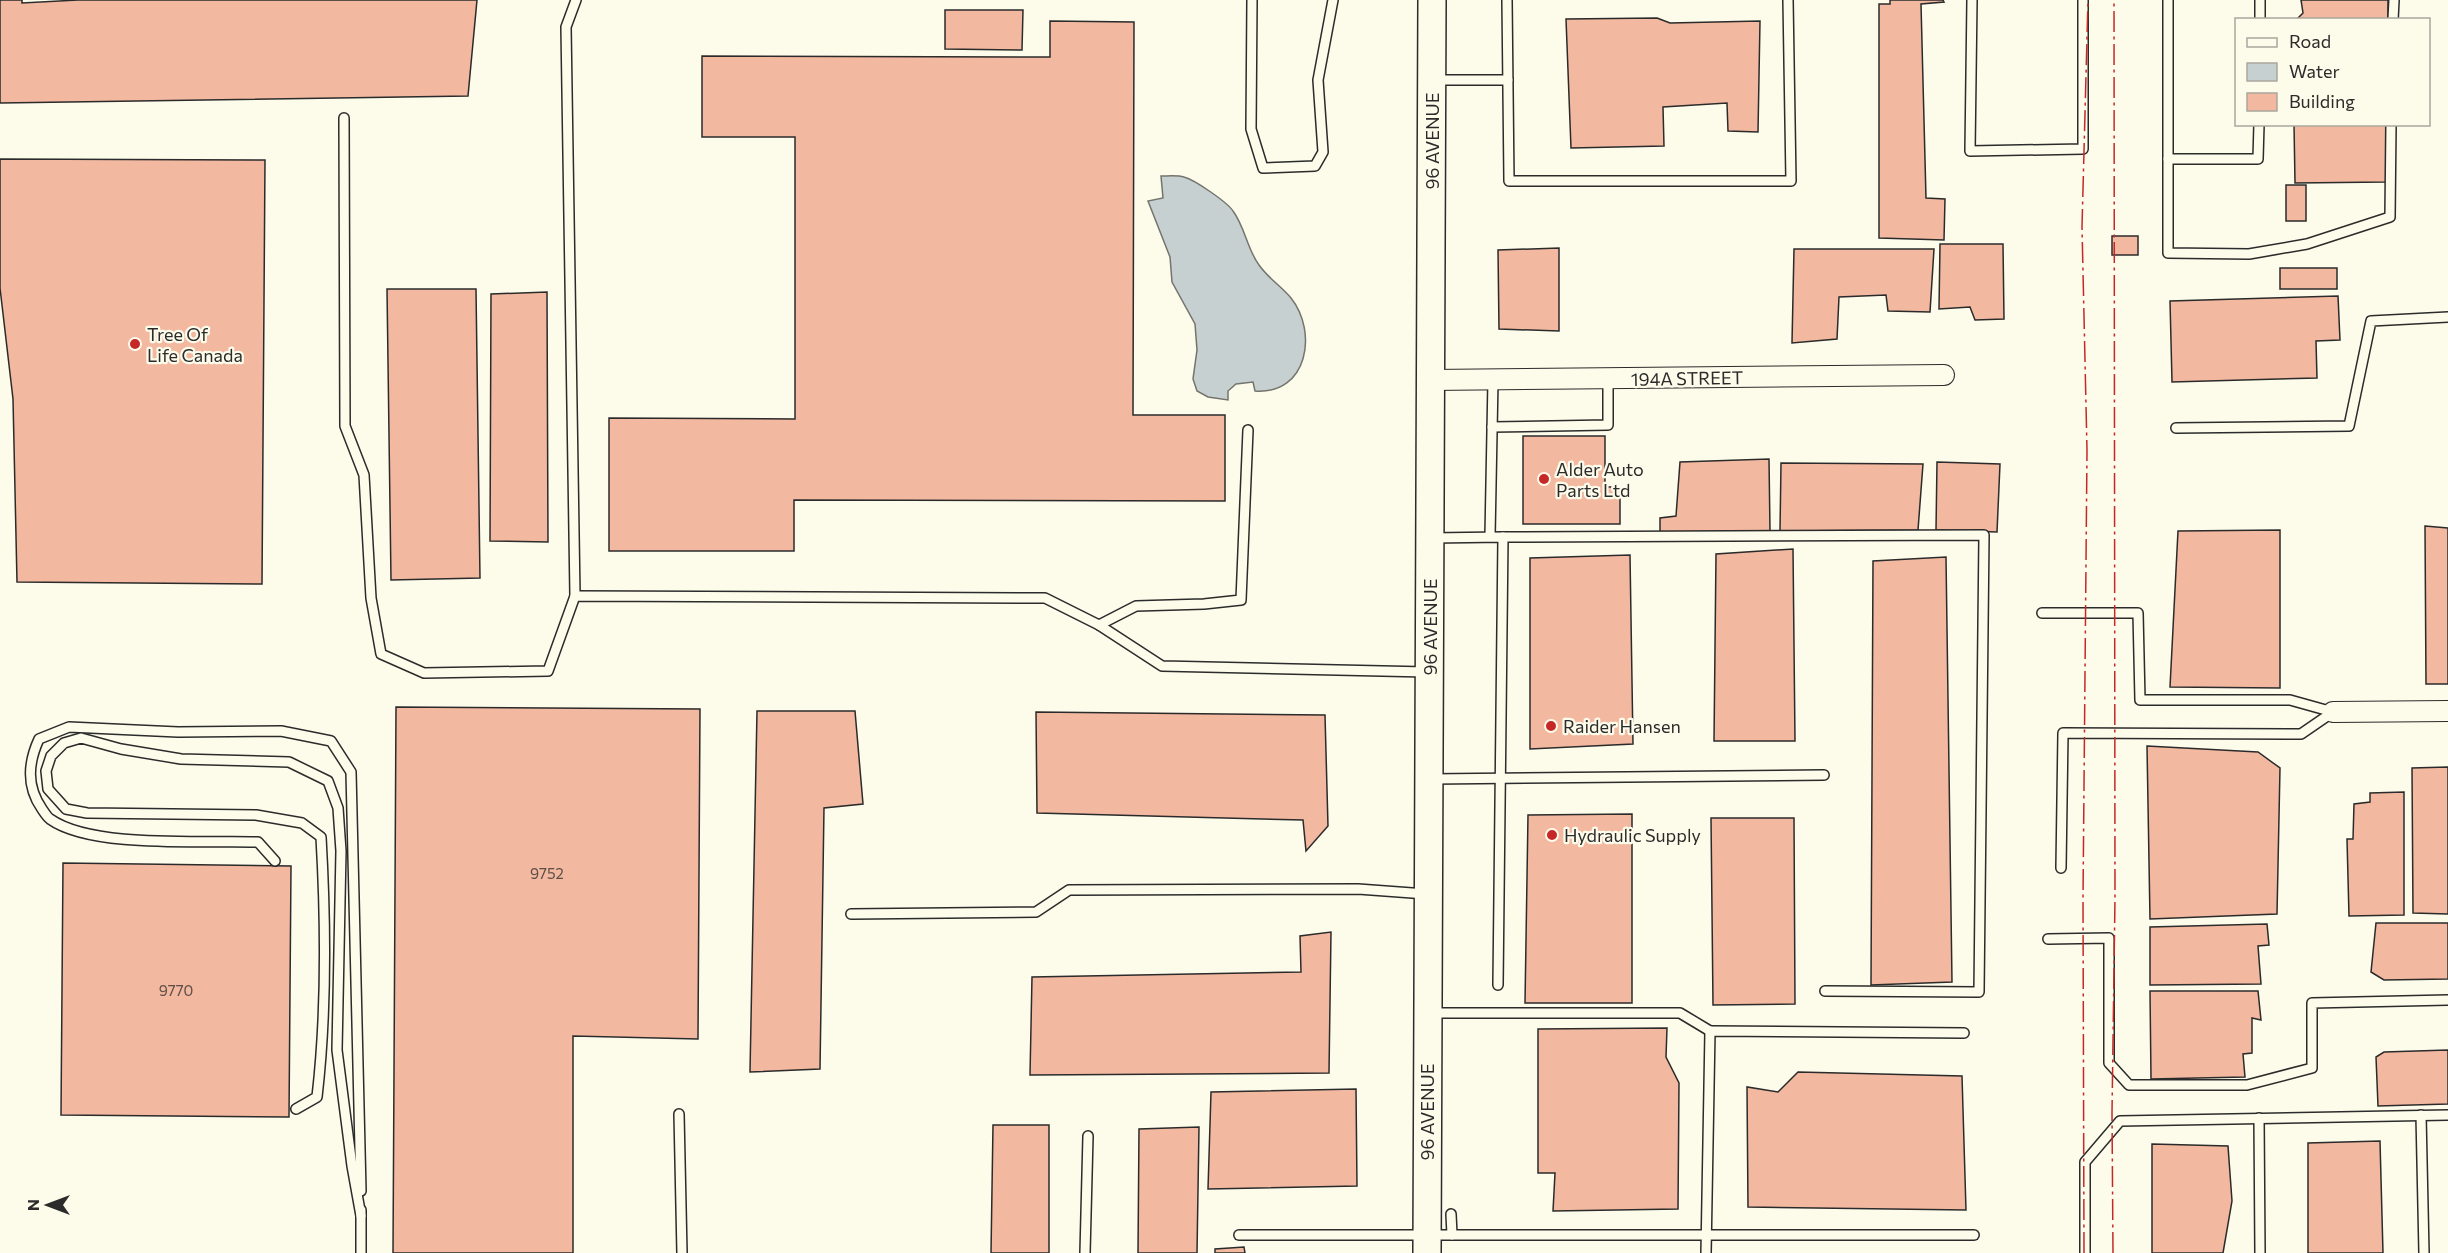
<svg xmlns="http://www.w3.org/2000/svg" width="2448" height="1253" font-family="Commissioner,sans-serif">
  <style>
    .water { fill: #c7d0d0; stroke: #74746e; stroke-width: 1.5 }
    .building { fill: #f2b8a0; stroke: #2b2b2b; stroke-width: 1.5 }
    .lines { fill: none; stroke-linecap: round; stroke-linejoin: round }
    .service-casing { stroke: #2b2b2b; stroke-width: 12 }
    .minor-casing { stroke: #2b2b2b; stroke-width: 22 }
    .secondary-casing { stroke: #2b2b2b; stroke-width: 30 }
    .service { stroke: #fdfbea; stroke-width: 9 }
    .minor { stroke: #fdfbea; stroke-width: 20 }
    .secondary { stroke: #fdfbea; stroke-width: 27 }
    .power { stroke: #c62828; stroke-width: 1.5; stroke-dasharray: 21 4.5 3 4.5; stroke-linecap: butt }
    .poi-dot { fill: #c62828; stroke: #fdfbea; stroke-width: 2 }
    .labels { text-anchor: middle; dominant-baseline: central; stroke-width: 4.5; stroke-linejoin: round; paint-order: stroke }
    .number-label { font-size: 15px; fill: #5d4e48 }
    .street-label { font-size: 18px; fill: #2b2b2b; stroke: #fdfbea }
    .poi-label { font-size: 18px; fill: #2b2b2b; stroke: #fdfbea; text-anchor: start }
  </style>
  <rect width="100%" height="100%" fill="#fdfbea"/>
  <path class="water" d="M1161 176C1168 176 1178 175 1184 177 1195 180 1227 202 1233 211 1245 227 1247 249 1259 265 1268 278 1281 286 1291 298 1318 332 1308 395 1255 391L1253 382 1236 384 1228 391V400L1208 397 1197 391 1193 379 1197 350 1195 324 1172 282 1170 257 1148 201 1163 198Z"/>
  <g class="building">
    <path d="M0 0H22V3L78 0H477L468 96 0 103Z"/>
    <path d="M1890 0H1943L1944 2 1921 4 1926 198 1945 199 1944 240 1879 238V4H1890Z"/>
    <path d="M2301 0H2388V20H2296L2303 13Z"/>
    <path d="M945 10H1023L1022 50 945 49Z"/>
    <path d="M1657 18 1670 23 1760 21 1758 132 1728 131 1727 103 1663 107 1664 146 1571 148 1566 19Z"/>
    <path d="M1050 21 1134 22 1133 415H1225V501L794 500V551H609V418L795 419V137H702V56L1050 57Z"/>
    <path d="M2294 124H2387L2386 182 2295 183Z"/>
    <path d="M0 159 265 160 262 584 17 582 13 399 0 288Z"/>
    <rect x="2286" y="185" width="20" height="36"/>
    <rect x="2112" y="236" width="26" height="19"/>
    <path d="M1940 244H2003L2004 319 1975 320 1970 307 1939 309Z"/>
    <path d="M1559 248V331L1499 329 1498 250Z"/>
    <path d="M1794 249H1934L1930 312 1888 311 1886 295 1839 297 1837 339 1792 343Z"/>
    <rect x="2280" y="268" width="57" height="21"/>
    <path d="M387 289H476L480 578 391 580Z"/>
    <path d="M547 292 548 542 490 541 491 294Z"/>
    <path d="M2338 296 2340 340 2316 341 2317 378 2172 382 2170 301Z"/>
    <path d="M1523 436H1605V487H1620V524H1523Z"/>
    <path d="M1769 459 1770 531 1660 533V518L1676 516 1680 462Z"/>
    <path d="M1937 462 2000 464 1997 532 1936 530Z"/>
    <path d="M1781 463 1923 464 1918 530 1780 531Z"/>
    <path d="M2425 526 2448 528V684H2426Z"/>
    <path d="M2280 530V688L2170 687 2178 531Z"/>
    <path d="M1793 549 1795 741H1714L1716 554Z"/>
    <path d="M1630 555 1633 744 1530 749V558Z"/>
    <path d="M1946 557 1952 982 1871 985 1873 561Z"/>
    <path d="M396 707 700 709 698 1039 573 1036V1253H393Z"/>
    <path d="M757 711H855L863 804 824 808 820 1069 750 1072Z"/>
    <path d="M1036 712 1325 715 1328 826 1306 851 1303 820 1037 813Z"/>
    <path d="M2147 746 2258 752 2280 768 2277 914 2150 919Z"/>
    <path d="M2448 767V914L2413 913 2412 768Z"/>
    <path d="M2404 792V915L2349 916 2347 839H2353L2354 804 2370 802V793Z"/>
    <path d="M1632 814V1003H1525L1528 815Z"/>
    <path d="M1711 818H1794L1795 1004 1713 1005Z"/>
    <path d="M63 863 291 866 289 1117 61 1115Z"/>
    <path d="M2376 923H2448V979L2384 980 2371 972Z"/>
    <path d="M2267 924 2269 945 2258 946 2261 984 2150 985V927Z"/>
    <path d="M1331 932 1329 1073 1030 1075 1032 977 1301 972 1300 936Z"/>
    <path d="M2150 991H2258L2261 1020 2252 1018V1053L2243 1054 2245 1077 2151 1079Z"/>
    <path d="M1667 1028 1666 1057 1679 1083 1678 1209 1553 1211 1555 1173H1538V1029Z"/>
    <path d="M2448 1050V1104L2378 1106 2376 1057 2384 1052Z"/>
    <path d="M1798 1072 1962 1076 1966 1210 1748 1207 1747 1087 1778 1092Z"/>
    <path d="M1356 1089 1357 1186 1208 1189 1211 1092Z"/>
    <path d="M993 1125H1049V1253H991Z"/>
    <path d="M1199 1127 1197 1253H1138L1139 1129Z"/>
    <path d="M2380 1141 2383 1253H2308V1143Z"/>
    <path d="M2152 1144 2228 1146 2232 1201 2223 1253H2152Z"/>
    <path d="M1244 1247 1245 1253H1215V1249Z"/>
  </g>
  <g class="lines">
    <g class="service-casing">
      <g id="service">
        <path d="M1252 0 1251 129 1263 168 1315 166 1323 152 1318 80 1333 0"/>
        <path d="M1507 0 1509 181H1791L1788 0"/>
        <path d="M1972 0 1970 151 2083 149V0"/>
        <path d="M2168 0V253L2249 254 2307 244 2390 217 2391 124"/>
        <path d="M2260 20V0"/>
        <path d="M2393 20 2394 0"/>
        <path d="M1434 80H1508"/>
        <path d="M344 118 345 426 364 475 371 598 381 654 424 673 548 671 575 596 1045 598 1099 625 1162 666 1427 672"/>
        <path d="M2168 159H2258L2259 124"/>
        <path d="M1492 427 1608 425V378"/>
        <path d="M2176 428 2349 426 2371 321 2448 317"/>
        <path d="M1490 536 1493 380"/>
        <path d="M1503 537 1984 535 1979 992 1825 991"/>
        <path d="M1432 538 1503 537 1498 985"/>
        <path d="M575 596 566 27 576 0"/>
        <path d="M2042 613H2138L2140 700H2290L2333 712"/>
        <path d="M1099 625 1136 606 1204 604 1241 600 1248 430"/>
        <path d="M1432 779 1824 775"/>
        <path d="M275 861 258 842C205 840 92 849 50 819 47 817 44 812 42 809 26 786 28 763 39 739L69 727 178 732 281 731 331 741 351 772 361 1191"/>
        <path d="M2061 868 2063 733 2301 734 2333 712"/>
        <path d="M851 914 1036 912 1069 890 1358 889 1426 894"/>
        <path d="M2048 939 2109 938V1063L2129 1085H2247L2312 1068V1003L2448 1000"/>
        <path d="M1429 1013H1680L1710 1031"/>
        <path d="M296 1109 317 1097C327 1011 326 924 321 837L302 823 256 815 87 813 66 809 48 789 46 771 51 756 64 743 81 738 121 749 181 759 289 762 328 781 338 808 341 851 337 1050 352 1166 361 1216"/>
        <path d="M679 1114 682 1253"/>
        <path d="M2421 1115 2424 1253"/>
        <path d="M2259 1118 2260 1253"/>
        <path d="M361 1210V1253"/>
        <path d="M1451 1214 1452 1235"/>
        <path d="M1239 1235H1974"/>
        <path d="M1085 1253 1088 1136"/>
        <path d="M1706 1253 1710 1031 1964 1033"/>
        <path d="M2085 1253V1162L2120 1121 2448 1115"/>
      </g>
    </g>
    <g class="minor-casing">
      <g id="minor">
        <path d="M1431 380 1944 375"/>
        <path d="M2333 712 2448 711"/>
      </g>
    </g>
    <g class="secondary-casing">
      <path id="secondary" d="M1427 1253 1432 0"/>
    </g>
    <use href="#service" class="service"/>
    <use href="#minor" class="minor"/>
    <use href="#secondary" class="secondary"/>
    <g class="power">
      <path d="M2084 1253 2083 898 2087 450 2082 227 2088 0"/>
      <path d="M2113 1253 2112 1113 2115 898 2114 0"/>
    </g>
  </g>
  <g class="poi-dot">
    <circle cx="135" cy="344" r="6"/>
    <circle cx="1544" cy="479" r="6"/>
    <circle cx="1551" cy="726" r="6"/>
    <circle cx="1552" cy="835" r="6"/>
  </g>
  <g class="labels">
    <g class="number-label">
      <text x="547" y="873">9752</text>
      <text x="176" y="990">9770</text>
    </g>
    <g class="street-label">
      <text transform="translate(1432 141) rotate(-90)">96 AVENUE</text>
      <text transform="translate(1687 378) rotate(-1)">194A STREET</text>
      <text transform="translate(1430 627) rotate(-90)">96 AVENUE</text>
      <text transform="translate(1427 1112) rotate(-90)">96 AVENUE</text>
    </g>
    <g class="poi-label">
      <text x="147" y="334">Tree Of<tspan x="147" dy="21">Life Canada</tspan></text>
      <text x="1556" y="469">Alder Auto<tspan x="1556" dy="21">Parts Ltd</tspan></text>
      <text x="1563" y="726">Raider Hansen</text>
      <text x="1564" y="835">Hydraulic Supply</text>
    </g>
  </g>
  <rect x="2235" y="18" width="195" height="108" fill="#fdfbea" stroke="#a9a89e" stroke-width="1.5"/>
  <rect x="2247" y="38" width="30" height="9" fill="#fdfbea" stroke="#a9a89e" stroke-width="1.5"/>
  <text x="2289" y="48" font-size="18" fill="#2b2b2b">Road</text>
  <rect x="2247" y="63" width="30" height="18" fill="#c7d0d0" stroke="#a9a89e" stroke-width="1.5"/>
  <text x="2289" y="78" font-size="18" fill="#2b2b2b">Water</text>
  <rect x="2247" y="93" width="30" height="18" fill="#f2b8a0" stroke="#a9a89e" stroke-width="1.5"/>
  <text x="2289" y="108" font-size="18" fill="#2b2b2b">Building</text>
  <g transform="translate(48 1205) rotate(270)" stroke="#fdfbea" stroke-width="4.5" paint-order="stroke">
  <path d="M0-4.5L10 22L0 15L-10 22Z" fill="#2b2b2b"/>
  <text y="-9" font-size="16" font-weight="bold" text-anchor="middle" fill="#2b2b2b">N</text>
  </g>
</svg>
